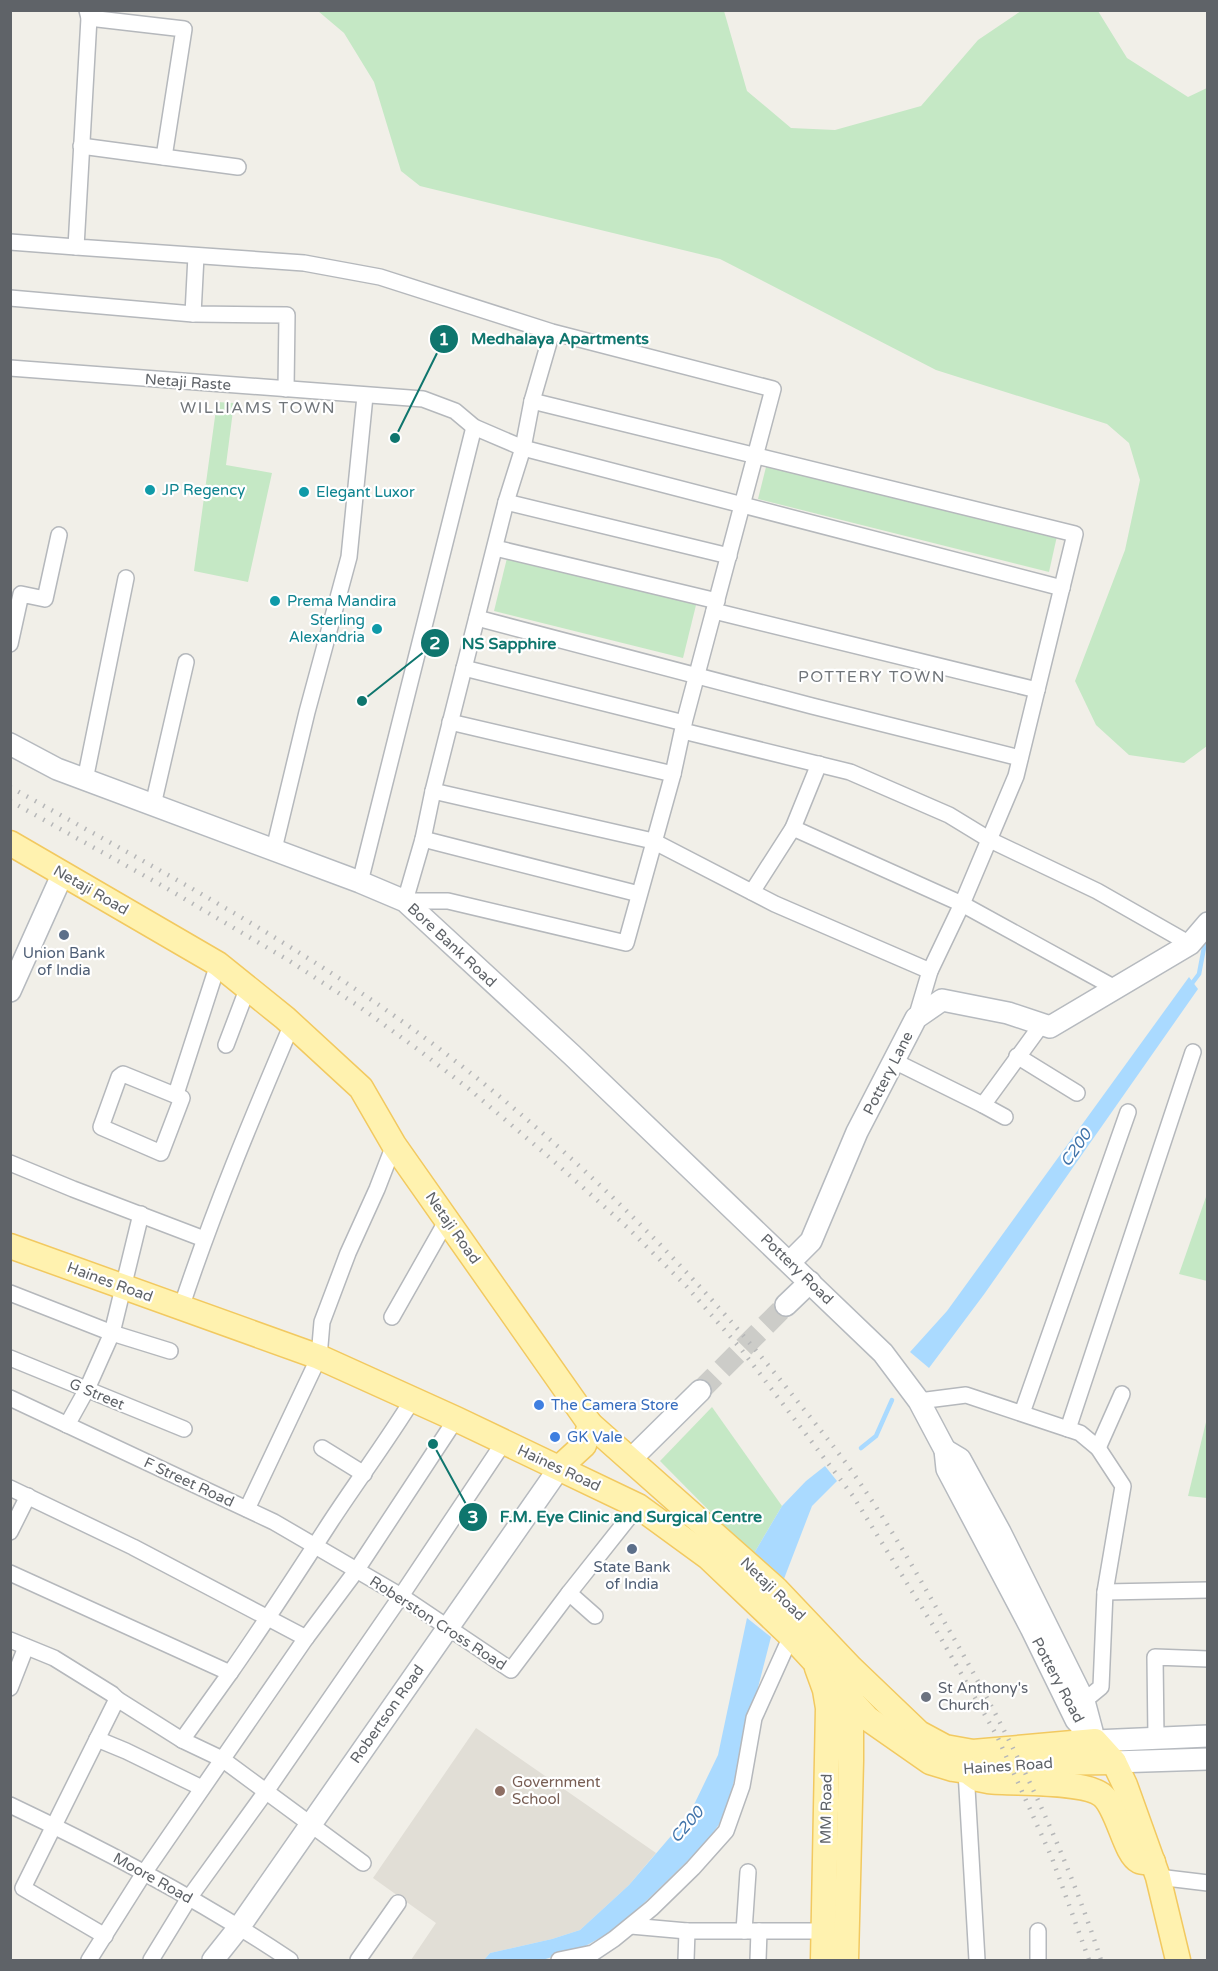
<svg xmlns="http://www.w3.org/2000/svg" width="1218" height="1971" font-family="'Varela Round',sans-serif">
  <style>
    .education { fill: #e1ded6 }
    .green { fill: #c5e8c5 }
    .water { fill: #aadaff }
    .lines { fill: none; stroke-linecap: round; stroke-linejoin: round }
    .stream { stroke: #aadaff; stroke-width: 4.5 }
    .secondary-tunnel { stroke: #ccccc8; stroke-width: 21; stroke-dasharray: 21 10; stroke-linecap: butt }
    .street-casing { stroke: #b5b8bc; stroke-width: 18 }
    .secondary-casing { stroke: #b6babf; stroke-width: 24 }
    .primary-casing { stroke: #f2c960; stroke-width: 27 }
    .street { stroke: #fff; stroke-width: 15 }
    .secondary { stroke: #fff; stroke-width: 21 }
    .primary { stroke: #fff2af; stroke-width: 24 }
    .rail { stroke: #b6b7b8; stroke-width: 4.5; stroke-dasharray: 1.5 8; stroke-linecap: butt }
    .culture-dot { fill: #0f9aa8; stroke: #fff; stroke-width: 2 }
    .service-dot { fill: #5c6f8a; stroke: #fff; stroke-width: 2 }
    .shop-dot { fill: #3f7fe0; stroke: #fff; stroke-width: 2 }
    .worship-dot { fill: #6b7280; stroke: #fff; stroke-width: 2 }
    .education-dot { fill: #8d6e63; stroke: #fff; stroke-width: 2 }
    .labels { text-anchor: middle; dominant-baseline: central; stroke-width: 4.5; stroke-linejoin: round; paint-order: stroke }
    .street-label { font-size: 15px; fill: #5f6368; stroke: #fff }
    .culture-label { font-size: 15px; fill: #0d838f; stroke: #fff; text-anchor: start }
    .service-label { font-size: 15px; fill: #4e5e75; stroke: #fff }
    .shop-label { font-size: 15px; fill: #366cbe; stroke: #fff; text-anchor: start }
    .worship-label { font-size: 15px; fill: #5b616d; stroke: #fff; text-anchor: start }
    .education-label { font-size: 15px; fill: #785e54; stroke: #fff; text-anchor: start }
    .neighbourhood-label { font-size: 16px; letter-spacing: 1.5px; fill: #70757a; stroke: #fff }
    .water-label { font-size: 16px; font-style: italic; fill: #4174aa; stroke: #fff }
    .leader { fill: none; stroke: #0f766e; stroke-width: 2 }
    .callout-dot { fill: #0f766e; stroke: #fff; stroke-width: 2 }
    .mark-label { font-size: 18px; text-anchor: middle; font-weight: bold; fill: #fff }
    .callout-label { font-size: 16px; text-anchor: middle; font-weight: bold; fill: #0f766e; stroke: #fff; stroke-width: 4.5; stroke-linejoin: round; paint-order: stroke }
  </style>
  <rect width="100%" height="100%" fill="#f1efe8"/>
  <path class="education" d="M476 1728 656 1853 629 1885 580 1930 552 1939 490 1953 484 1960H411L436 1923 373 1878Z"/>
  <g class="green">
    <path d="M318 11H724L747 91 791 128 835 130 921 106 978 40 1021 11H1098L1127 58 1188 97 1207 88V746L1184 763 1129 755 1096 725 1075 681 1125 550 1140 480 1129 443 1107 424 936 370 720 259 420 186 401 171 374 82 344 33Z"/>
    <path d="M217 402 234 403 226 465 272 473 248 582 194 571Z"/>
    <path d="M767 463 1057 536 1049 572 758 499Z"/>
    <path d="M508 554 697 601 683 658 494 611Z"/>
    <path d="M1207 1194 1208 1280 1207 1281 1179 1274Z"/>
    <path d="M712 1407 782 1506 753 1555 660 1461Z"/>
    <path d="M1207 1418V1498L1188 1496Z"/>
  </g>
  <g class="water">
    <path d="M1189 977 1198 989 985 1293 929 1368 910 1352 947 1311Z"/>
    <path d="M825 1466 837 1481 812 1506 782 1584 753 1555 782 1506 806 1481Z"/>
    <path d="M747 1618 771 1637 725 1816 705 1844 639 1908 607 1934 580 1949 542 1960H484L490 1953 552 1939 580 1930 629 1885 689 1815 718 1755Z"/>
  </g>
  <g class="lines">
    <g class="stream">
      <path d="M1190 986 1199 974 1206 937"/>
      <path d="M861 1448 876 1436 892 1400"/>
    </g>
    <path class="secondary-tunnel" d="M700 1391 786 1305"/>
    <g class="street-casing">
      <g id="street">
        <path d="M87 10 89 18 76 247 304 263 380 277 552 332 773 389 684 723 673 774 626 943 448 901H405L423 839 433 791 506 502 523 448 532 401 552 332"/>
        <path d="M89 18 184 29 164 157"/>
        <path d="M81 146 238 167"/>
        <path d="M10 242 76 247"/>
        <path d="M10 298 193 314 287 315 286 389"/>
        <path d="M193 314 196 256"/>
        <path d="M10 368 423 399 455 411 474 427 523 448 1062 588"/>
        <path d="M532 401 1075 534 1016 776 962 904 930 971 916 1018"/>
        <path d="M506 502 729 556"/>
        <path d="M495 548 717 601"/>
        <path d="M714 611 1037 690"/>
        <path d="M477 618 812 706 1020 758"/>
        <path d="M10 644 21 594 45 599 59 535"/>
        <path d="M464 668 684 723"/>
        <path d="M450 722 673 774"/>
        <path d="M683 731 850 772 949 815 990 840 1097 891 1190 944"/>
        <path d="M85 780 126 578"/>
        <path d="M433 791 653 841 775 904 930 971"/>
        <path d="M153 805 186 662"/>
        <path d="M793 828 962 904 1115 988"/>
        <path d="M423 839 639 894"/>
        <path d="M274 849 307 712 349 557 365 396"/>
        <path d="M360 882 474 427"/>
        <path d="M752 892 793 828 819 764"/>
        <path d="M226 1045 248 987"/>
        <path d="M1017 1056 1077 1093"/>
        <path d="M894 1061 983 1105 1005 1117"/>
        <path d="M123 1074 182 1098 161 1153 101 1127 119 1077Z"/>
        <path d="M176 1094 218 964"/>
        <path d="M983 1105 1042 1024"/>
        <path d="M10 1163 73 1189 204 1239"/>
        <path d="M10 1293 112 1333 170 1351"/>
        <path d="M181 1308C213 1211 252 1118 292 1024"/>
        <path d="M392 1317 447 1220"/>
        <path d="M10 1358 184 1429"/>
        <path d="M10 1398 274 1522 401 1596 511 1670 569 1593 638 1506"/>
        <path d="M919 1401 966 1395 1080 1433 1098 1448 1123 1486 1105 1592 1101 1687 1084 1701"/>
        <path d="M1022 1413 1128 1112"/>
        <path d="M67 1425 87 1389 112 1333 141 1214"/>
        <path d="M1068 1429 1193 1052"/>
        <path d="M322 1448 364 1474"/>
        <path d="M1098 1448 1122 1394"/>
        <path d="M10 1488 133 1547 306 1638 356 1571 456 1419"/>
        <path d="M247 1509 319 1357 322 1322 348 1253 377 1189 394 1145"/>
        <path d="M10 1532 28 1496"/>
        <path d="M10 1573 230 1673 182 1740 222 1759 363 1863"/>
        <path d="M1105 1592 1208 1590"/>
        <path d="M569 1593 595 1616"/>
        <path d="M10 1640 54 1658 112 1694 117 1699"/>
        <path d="M230 1673C265 1623 298 1572 331 1521 358 1480 387 1441 413 1399"/>
        <path d="M10 1688 26 1647"/>
        <path d="M1156 1738 1155 1657 1208 1659"/>
        <path d="M97 1739 126 1751 202 1788"/>
        <path d="M966 1771 977 1960"/>
        <path d="M10 1805C107 1851 202 1901 290 1960"/>
        <path d="M1158 1877 1208 1883"/>
        <path d="M631 1926 687 1931"/>
        <path d="M744 1931 748 1872"/>
        <path d="M1038 1931V1960"/>
        <path d="M105 1936 23 1888 117 1699 182 1740"/>
        <path d="M89 1960 144 1873 306 1638"/>
        <path d="M151 1960 189 1898 267 1790 401 1596 504 1442"/>
        <path d="M358 1960 398 1903"/>
        <path d="M559 1960 593 1953 614 1939 652 1908 693 1868 726 1831 742 1786 754 1718 791 1636"/>
        <path d="M686 1960 687 1931H824"/>
        <path d="M758 1960 759 1931"/>
      </g>
    </g>
    <g class="secondary-casing">
      <g id="secondary">
        <path d="M10 744 57 769 360 882 405 901 572 1055 883 1353 919 1401 945 1450 947 1469 1031 1628 1076 1720 1095 1741"/>
        <path d="M10 991 63 873"/>
        <path d="M790 1262 811 1241 857 1132 916 1018 942 1000 1008 1013 1050 1027 1190 944 1208 923"/>
        <path d="M786 1305 810 1282"/>
        <path d="M945 1450 960 1459 1000 1532 1084 1701 1092 1731"/>
        <path d="M630 1460 700 1391"/>
        <path d="M1095 1741 1208 1736"/>
        <path d="M1114 1762 1208 1759"/>
        <path d="M213 1960 240 1926 560 1467"/>
      </g>
    </g>
    <g class="primary-casing">
      <g id="primary">
        <path d="M10 843 218 964 285 1018 361 1088 394 1145 590 1424 776 1589 851 1668 919 1733 945 1747 973 1752 1095 1741 1114 1762 1125 1785 1158 1877 1178 1960"/>
        <path d="M10 1246 319 1357 456 1419 638 1506 708 1557 791 1636 867 1718 930 1762 953 1769 966 1771 1034 1763 1114 1762"/>
        <path d="M560 1467 584 1445 590 1424"/>
        <path d="M817 1668 825 1690 828 1708 823 1960"/>
        <path d="M971 1774 978 1779 988 1781C1014 1784 1086 1780 1103 1796 1118 1809 1125 1854 1139 1861 1143 1863 1148 1862 1153 1862"/>
        <path d="M846 1960 851 1761V1694"/>
      </g>
    </g>
    <use href="#street" class="street"/>
    <use href="#secondary" class="secondary"/>
    <use href="#primary" class="primary"/>
    <g class="rail">
      <path d="M10 787C150 865 292 940 421 1035 560 1138 686 1261 794 1397 818 1427 843 1457 864 1489 895 1534 922 1583 949 1630 1010 1735 1064 1846 1101 1960"/>
      <path d="M10 801 161 885 288 960 357 1005 420 1051 469 1089 549 1157 628 1228 687 1287 741 1349 853 1496 939 1635 997 1736 1052 1858 1089 1960"/>
    </g>
  </g>
  <g class="culture-dot">
    <circle cx="150" cy="490" r="6"/>
    <circle cx="304" cy="492" r="6"/>
    <circle cx="275" cy="601" r="6"/>
    <circle cx="377" cy="629" r="6"/>
  </g>
  <g class="service-dot">
    <circle cx="64" cy="935" r="6"/>
    <circle cx="632" cy="1549" r="6"/>
  </g>
  <g class="shop-dot">
    <circle cx="539" cy="1405" r="6"/>
    <circle cx="555" cy="1437" r="6"/>
  </g>
  <circle class="worship-dot" cx="926" cy="1697" r="6"/>
  <circle class="education-dot" cx="500" cy="1791" r="6"/>
  <g class="labels">
    <g class="street-label">
      <text transform="translate(188 382) rotate(4)">Netaji Raste</text>
      <text transform="translate(91 890) rotate(30)">Netaji Road</text>
      <text transform="translate(452 945) rotate(43)">Bore Bank Road</text>
      <text transform="translate(888 1073) rotate(-63)">Pottery Lane</text>
      <text transform="translate(453 1228) rotate(55)">Netaji Road</text>
      <text transform="translate(797 1269) rotate(44)">Pottery Road</text>
      <text transform="translate(110 1282) rotate(20)">Haines Road</text>
      <text transform="translate(97 1394) rotate(23)">G Street</text>
      <text transform="translate(559 1468) rotate(25)">Haines Road</text>
      <text transform="translate(189 1482) rotate(25)">F Street Road</text>
      <text transform="translate(773 1589) rotate(44)">Netaji Road</text>
      <text transform="translate(438 1623) rotate(33)">Roberston Cross Road</text>
      <text transform="translate(1058 1680) rotate(62)">Pottery Road</text>
      <text transform="translate(387 1714) rotate(-55)">Robertson Road</text>
      <text transform="translate(1008 1766) rotate(-4)">Haines Road</text>
      <text transform="translate(826 1809) rotate(-89)">MM Road</text>
      <text transform="translate(153 1878) rotate(29)">Moore Road</text>
    </g>
    <g class="culture-label">
      <text x="162" y="490">JP Regency</text>
      <text x="316" y="492">Elegant Luxor</text>
      <text x="287" y="601">Prema Mandira</text>
      <text x="365" y="620" text-anchor="end">Sterling<tspan x="365" dy="17">Alexandria</tspan></text>
    </g>
    <g class="service-label">
      <text x="64" y="953">Union Bank<tspan x="64" dy="17">of India</tspan></text>
      <text x="632" y="1567">State Bank<tspan x="632" dy="17">of India</tspan></text>
    </g>
    <g class="shop-label">
      <text x="551" y="1405">The Camera Store</text>
      <text x="567" y="1437">GK Vale</text>
    </g>
    <g class="worship-label">
      <text x="938" y="1688">St Anthony's<tspan x="938" dy="17">Church</tspan></text>
    </g>
    <g class="education-label">
      <text x="512" y="1782">Government<tspan x="512" dy="17">School</tspan></text>
    </g>
    <g class="neighbourhood-label">
      <text x="258" y="408">WILLIAMS TOWN</text>
      <text x="872" y="677">POTTERY TOWN</text>
    </g>
    <g class="water-label">
      <text transform="translate(1076 1148) rotate(-55)">C200</text>
      <text transform="translate(687 1825) rotate(-49)">C200</text>
    </g>
  </g>
  <path class="leader" d="M395 438L444 339M362 701L435 643M433 1444L473 1517"/>
  <g class="callout-dot">
    <circle cx="395" cy="438" r="6"/>
    <circle cx="362" cy="701" r="6"/>
    <circle cx="433" cy="1444" r="6"/>
    <circle cx="444" cy="339" r="15"/>
    <circle cx="435" cy="643" r="15"/>
    <circle cx="473" cy="1517" r="15"/>
  </g>
  <g class="mark-label">
    <text x="444" y="345">1</text>
    <text x="435" y="649">2</text>
    <text x="473" y="1523">3</text>
  </g>
  <g class="callout-label">
    <text x="560" y="344">Medhalaya Apartments</text>
    <text x="509" y="649">NS Sapphire</text>
    <text x="631" y="1522">F.M. Eye Clinic and Surgical Centre</text>
  </g>
  <rect width="1218" height="1971" fill="none" stroke="#5f6368" stroke-width="24"/>
</svg>
